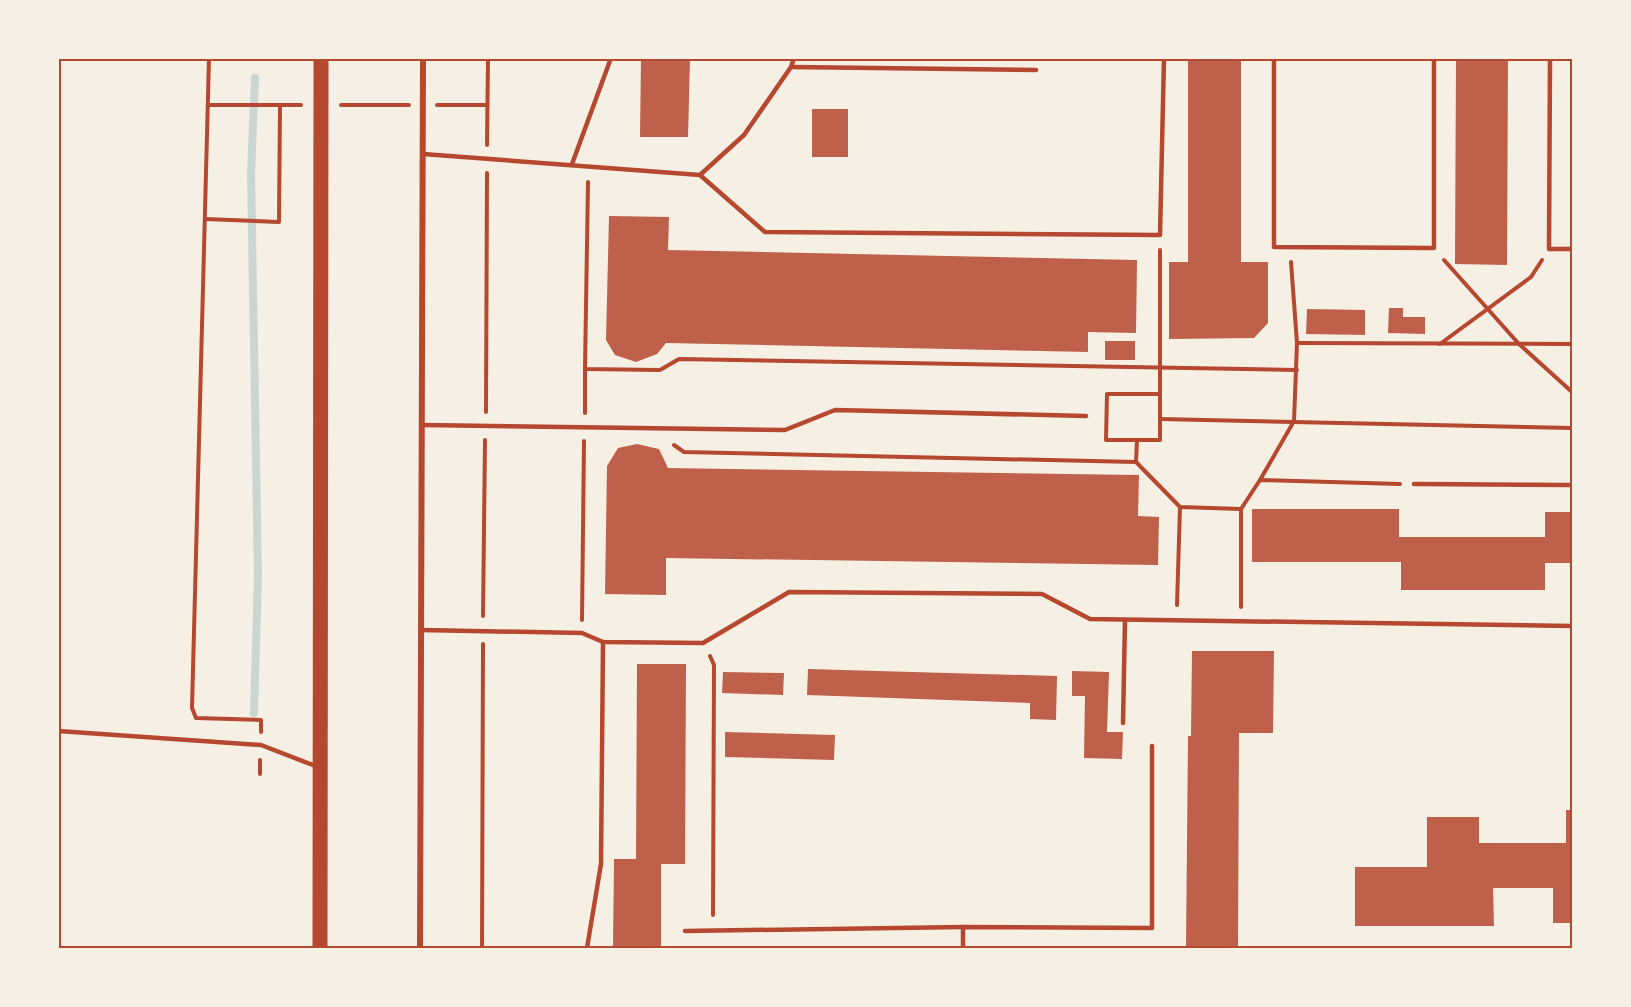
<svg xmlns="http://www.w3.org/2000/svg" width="1631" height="1007" font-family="'Open Sans',sans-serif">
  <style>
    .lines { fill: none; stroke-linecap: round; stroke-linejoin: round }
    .stream { stroke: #c9d6d2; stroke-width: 8 }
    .building { fill: #bf614a }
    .path { stroke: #b5482f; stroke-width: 4 }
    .service { stroke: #b5482f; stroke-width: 4.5 }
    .minor { stroke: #b5482f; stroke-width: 6 }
    .primary { stroke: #b5482f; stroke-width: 15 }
    .neatline { fill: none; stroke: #b5482f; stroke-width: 2 }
  </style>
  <rect width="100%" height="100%" fill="#f6efe4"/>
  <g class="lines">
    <path class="stream" d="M254 713 258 575 251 173 255 78"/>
  </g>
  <g class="building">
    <path d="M641 58H690L688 137H640Z"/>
    <path d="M1188 58H1241V262H1268V323L1254 338 1169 339V262H1188Z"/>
    <path d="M1456 58H1508L1507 265 1455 264Z"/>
    <rect x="812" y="109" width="36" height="48"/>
    <path d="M609 216 669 217 668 250 1137 260 1136 333 1088 332V352L666 343 657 354 636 362 615 355 606 340Z"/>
    <path d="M1389 308H1403V317H1425V334L1388 333Z"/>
    <path d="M1307 309 1365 310V335L1306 334Z"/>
    <rect x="1105" y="341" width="30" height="19"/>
    <path d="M637 444 659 449 668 468 1139 475 1138 516 1159 517 1158 565 666 558V595L605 594 607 466 618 448Z"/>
    <path d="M1252 509H1399V537H1545V512H1572V563H1545V590H1401V562H1252Z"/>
    <path d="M1192 651H1274L1273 733H1239L1238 948H1186L1188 736H1191Z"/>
    <path d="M637 664H686L685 864H661V948H613L614 859H636Z"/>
    <path d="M808 669 1057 676 1056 720 1030 719V703L807 695Z"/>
    <path d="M1072 671 1109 672 1107 732H1123L1122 759 1084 758 1085 696H1072Z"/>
    <path d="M723 672 784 673 783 695 722 693Z"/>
    <path d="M725 732 835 735 834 760 725 757Z"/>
    <path d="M1566 810H1572V923H1553V888H1493L1494 926H1355V867H1427V817H1479V843H1566Z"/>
  </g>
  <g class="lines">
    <g class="path">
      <path d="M209 58 192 708 196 718 261 720V732"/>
      <path d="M208 105H301"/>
      <path d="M341 105H409"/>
      <path d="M437 105H487"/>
      <path d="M487 145 488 58"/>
      <path d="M588 182 585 369 660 370 679 359 1297 370"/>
      <path d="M205 219 279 222 280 105"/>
      <path d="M1444 260 1519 344 1572 392"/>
      <path d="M1297 343 1572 344"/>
      <path d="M1440 344 1531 277 1542 260"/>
      <path d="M585 369V413"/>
      <path d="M1160 394H1107L1106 440H1160C1160 377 1160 314 1160 250"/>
      <path d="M486 412 487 173"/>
      <path d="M1160 419 1572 428"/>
      <path d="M674 445 684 452 1136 462 1137 440"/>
      <path d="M1136 462 1180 507 1241 509"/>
      <path d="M1260 480 1294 421 1297 343 1291 262"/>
      <path d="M1177 605 1180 507"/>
      <path d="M1241 607V509L1260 480 1400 484"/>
      <path d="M483 616 485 440"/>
      <path d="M582 620 584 441"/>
      <path d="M710 656 714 665 713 915"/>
      <path d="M260 774V760"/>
      <path d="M482 948 483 644"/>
    </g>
    <g class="service">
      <path d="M1274 58V247L1434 248V58"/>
      <path d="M1550 58 1549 249H1572"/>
      <path d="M791 67 1036 70"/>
      <path d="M423 154 700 175 744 135 791 67 794 58"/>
      <path d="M572 164 611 58"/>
      <path d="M700 175 765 232 1160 235 1164 58"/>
      <path d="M423 425 785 430 835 410 1086 416"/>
      <path d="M1414 484 1572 485"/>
      <path d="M422 630 582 633 603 642 703 643 789 592 1042 594 1090 619 1572 626"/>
      <path d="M1123 723 1125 620"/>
      <path d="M58 731 261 745 318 767"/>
      <path d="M685 931 963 927"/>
      <path d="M587 948 601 864 603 642"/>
      <path d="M963 948V927L1152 928V746"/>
    </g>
    <path class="minor" d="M420 948 423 58"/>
    <path class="primary" d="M320 948 321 58"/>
  </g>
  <rect width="1631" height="1007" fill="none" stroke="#f6efe4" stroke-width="120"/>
  <rect x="60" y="60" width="1511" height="887" class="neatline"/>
</svg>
